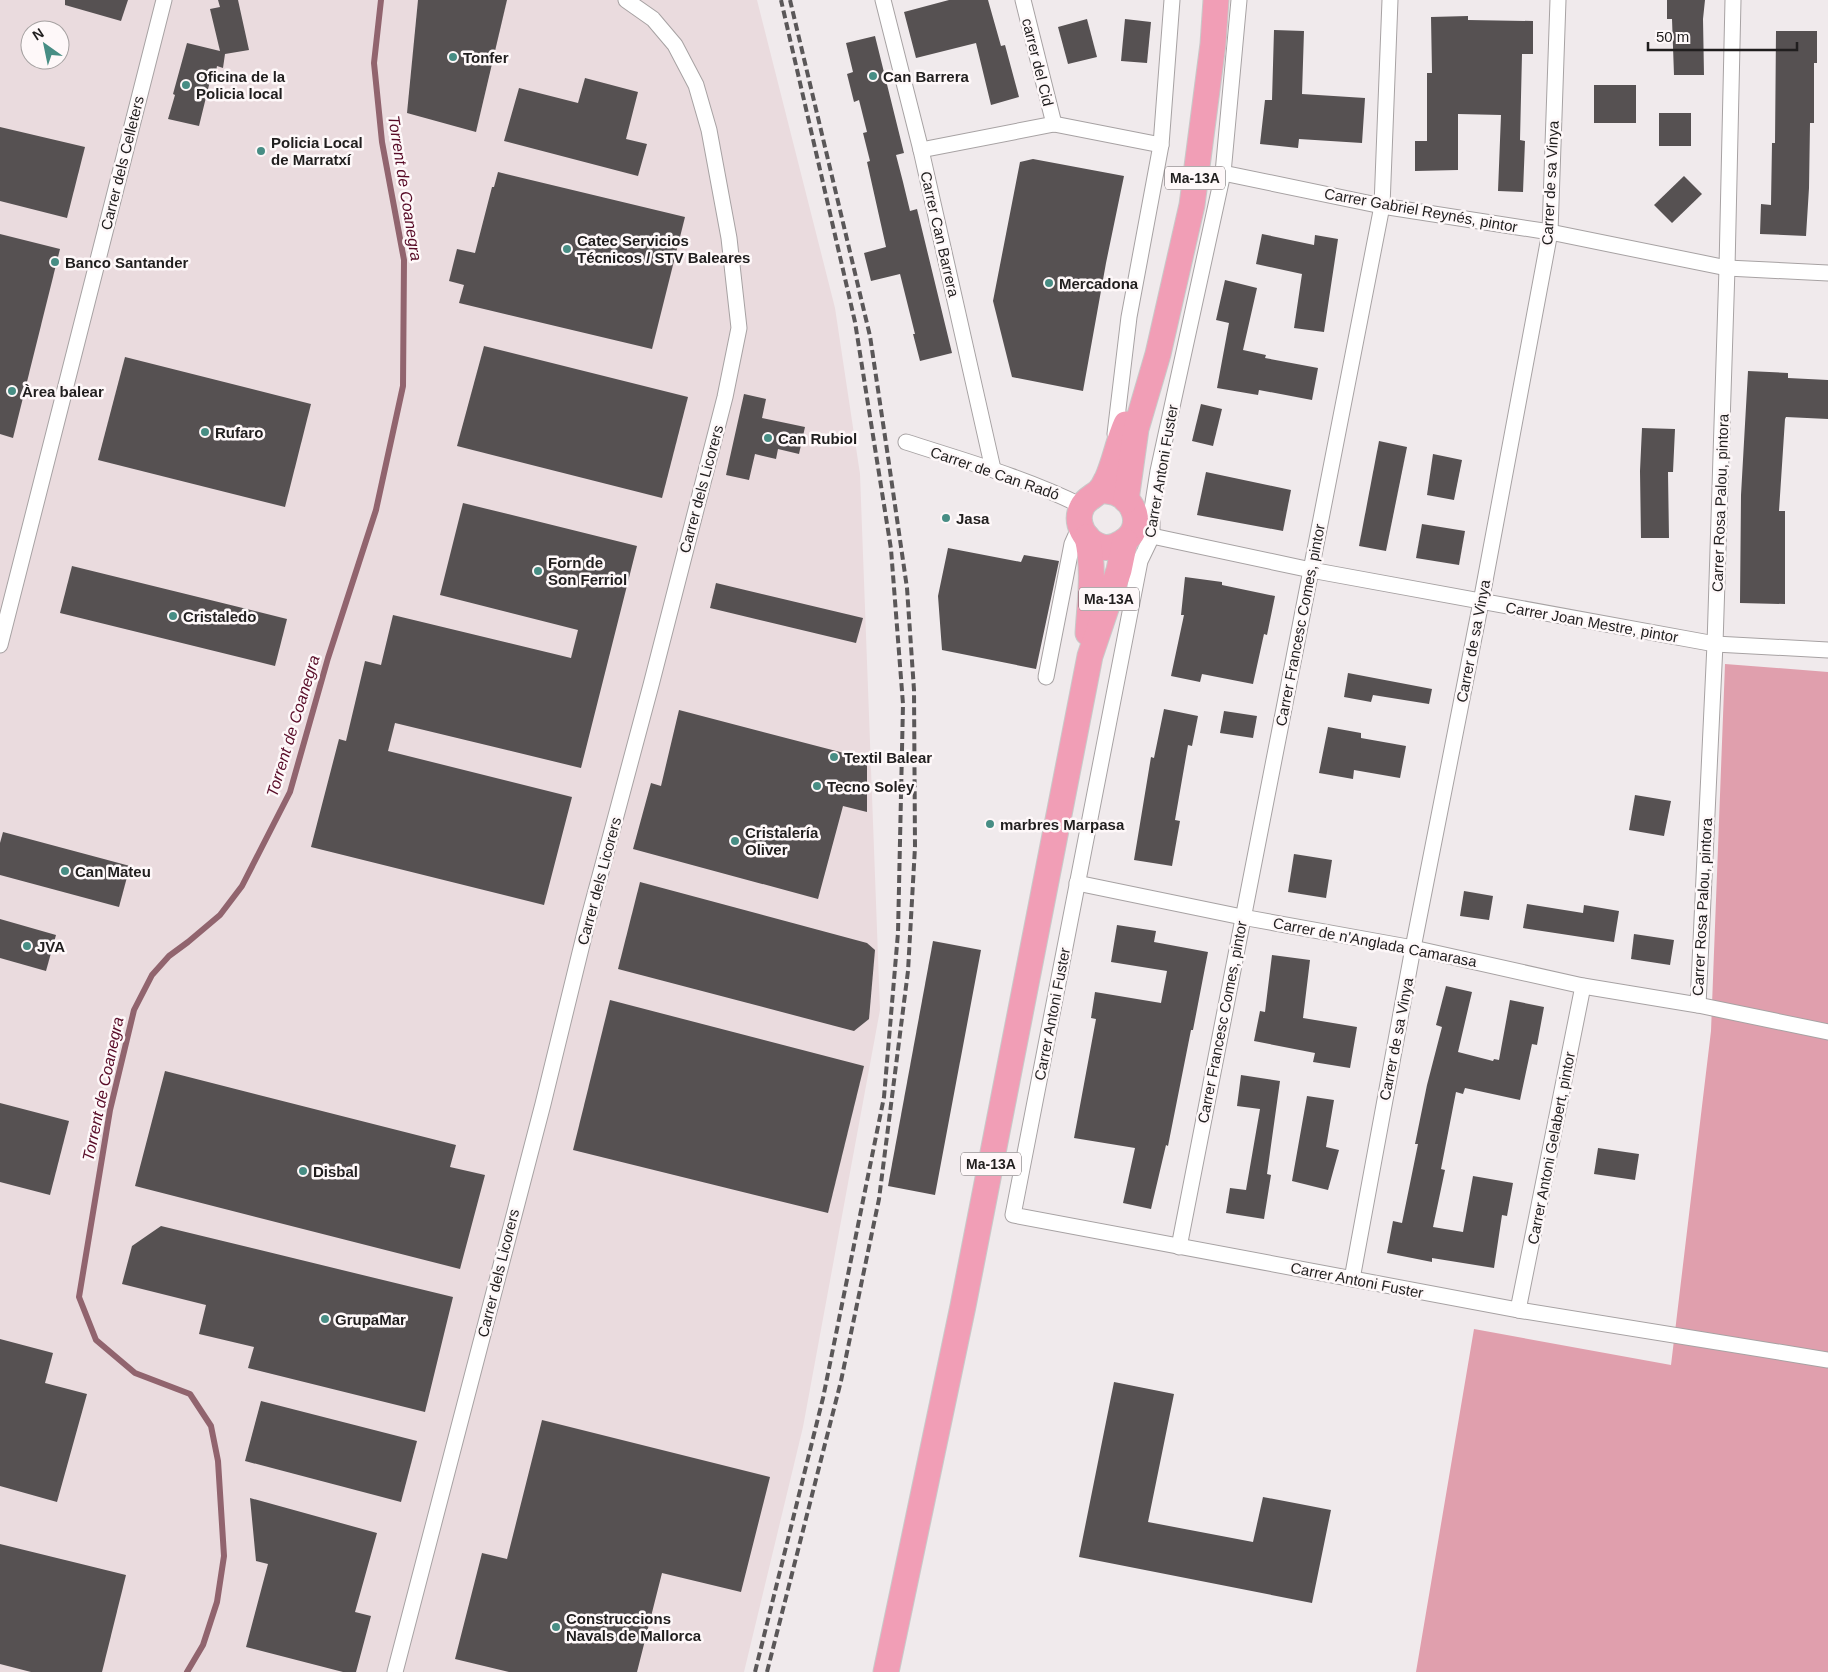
<svg xmlns="http://www.w3.org/2000/svg" width="1828" height="1672" font-family="Arial,sans-serif">
  <style>
    .built { fill: #eadbde; fill-rule: evenodd }
    .forest { fill: #e09fad }
    .lines { fill: none; stroke-linecap: round; stroke-linejoin: round }
    .stream { stroke: #91646e; stroke-width: 6 }
    .building { fill: #565152 }
    .minor-casing { stroke: #a7a2a3; stroke-width: 17 }
    .primary-casing { stroke: #c9c9c9; stroke-width: 27 }
    .minor { stroke: #fff; stroke-width: 15 }
    .primary { stroke: #f19eb6; stroke-width: 25 }
    .rail { stroke: #5a5758; stroke-width: 4; stroke-dasharray: 8 4; stroke-linecap: butt }
    .poi-dot { fill: #478d84; stroke: #fef8f9; stroke-width: 2 }
    .labels { text-anchor: middle; dominant-baseline: central; stroke-width: 5; stroke-linejoin: round; paint-order: stroke }
    .shield { fill: #fef8f9; stroke: #635f60; stroke-width: 1 }
    .shield-label { font-size: 14px; font-weight: bold; fill: #201e1e }
    .poi-label { font-size: 15px; font-weight: bold; fill: #201e1e; stroke: #fef8f9; text-anchor: start }
    .street-label { font-size: 15px; fill: #201e1e; stroke: #fef8f9 }
    .water-label { font-size: 16px; font-style: italic; fill: #580b27; stroke: #fef8f9 }
  </style>
  <rect width="100%" height="100%" fill="#f0eaec"/>
  <path class="built" d="M0 0H757L835 308 860 474 880 1010 803 1427 744 1672H0ZM30 30H60V60H30Z"/>
  <path class="forest" d="M1725 664 1828 672V1672H1416L1474 1329 1671 1365 1711 1031Z"/>
  <g class="lines">
    <path class="stream" d="M187 1672 203 1645 217 1602 224 1556 218 1461 211 1426 190 1394 135 1373 96 1340 79 1297 110 1110 134 1010 152 975 169 956 188 942 220 915 242 886 290 792 328 658 376 510 403 386 404 260 382 142 374 63 381 0"/>
  </g>
  <g class="building">
    <path d="M65 0H128L121 21 65 5Z"/>
    <path d="M218 0H238L249 50 225 54 223 68 217 66 214 82 210 81 199 126 168 119 175 95 173 94 187 43 220 51 210 9 220 7Z"/>
    <path d="M418 0H507L476 132 407 113Z"/>
    <path d="M949 0H988L1001 46 1005 45 1019 97 991 105 976 43 916 58 904 12Z"/>
    <path d="M1667 0H1705L1703 19 1704 75H1674L1672 19H1667Z"/>
    <path d="M1468 16V20L1533 21V54H1522L1520 140 1525 141 1523 192 1498 191 1501 115 1458 114V170L1415 171V141H1427V73H1432L1431 17Z"/>
    <path d="M1087 19 1097 57 1068 64 1058 27Z"/>
    <path d="M1125 19 1151 22 1147 63 1121 61Z"/>
    <path d="M1274 30 1304 31 1302 94 1365 98 1362 143 1299 139 1298 148 1260 144 1265 100H1272Z"/>
    <path d="M1776 31H1817V63H1814V123H1810L1809 188 1806 236 1760 234 1761 204 1771 205 1772 143H1775Z"/>
    <path d="M875 36 904 153 896 155 903 182 910 211 917 209 952 353 920 361 913 334H915L900 274 871 281 864 253 886 247 867 162 870 161 863 133 867 132 859 100 854 102 847 74 853 72 846 43Z"/>
    <path d="M585 78 638 92 626 139 647 144 638 176 504 141 519 88 578 103Z"/>
    <rect x="1594" y="85" width="42" height="38"/>
    <rect x="1659" y="113" width="32" height="33"/>
    <path d="M0 127 85 147 67 218 0 201Z"/>
    <path d="M1033 159 1124 176 1106 263 1083 391 1012 377 993 301 1020 162Z"/>
    <path d="M498 172 685 217 652 349 459 303 464 285 449 281 457 249 475 253 492 187H494Z"/>
    <path d="M1684 176 1702 194 1672 223 1654 205Z"/>
    <path d="M0 234 60 249 13 438 0 434Z"/>
    <path d="M1262 234 1314 245 1315 235 1338 239 1324 332 1294 328 1302 274 1256 264Z"/>
    <path d="M1225 280 1257 288 1243 350 1266 355 1265 358 1318 368 1312 400 1259 390 1258 395 1217 388 1229 323 1216 320Z"/>
    <path d="M484 346 688 397 662 498 457 446Z"/>
    <path d="M125 357 311 404 285 507 98 460Z"/>
    <path d="M1748 371 1788 373V378L1828 380V419L1786 417 1785 419 1779 511H1785V604L1740 603 1741 495Z"/>
    <path d="M744 394 766 399 762 418 805 427 799 454 778 449 776 459 755 454 749 480 726 475Z"/>
    <path d="M1201 404 1222 409 1213 446 1192 441Z"/>
    <path d="M1642 428 1675 429 1673 472H1668L1669 538H1641L1640 471Z"/>
    <path d="M1379 441 1407 447 1386 551 1359 546Z"/>
    <path d="M1433 454 1462 460 1454 500 1427 495Z"/>
    <path d="M1206 472 1291 490 1283 531 1197 515Z"/>
    <path d="M463 503 637 546 581 768 395 723 388 751 572 797 544 905 311 847 339 739 346 741 365 661 381 665 393 615 571 658 578 630 440 595Z"/>
    <path d="M1422 524 1465 531 1459 565 1416 558Z"/>
    <path d="M948 548 1021 562 1024 555 1059 561 1036 669 942 650 938 596Z"/>
    <path d="M72 566 287 619 275 666 60 613Z"/>
    <path d="M1185 577 1222 582V585L1275 596 1267 635 1264 634 1253 684 1202 674 1200 682 1171 676 1184 615H1181Z"/>
    <path d="M716 583 863 618 856 643 710 608Z"/>
    <path d="M1348 673 1432 689 1429 704 1373 695 1371 702 1344 697Z"/>
    <path d="M1164 709 1198 716 1192 746 1188 745 1175 820 1180 821 1172 866 1134 860 1151 757 1154 758Z"/>
    <path d="M679 710 867 759V812L843 806 818 899 633 849 651 783 661 786Z"/>
    <path d="M1224 711 1257 716 1253 738 1220 733Z"/>
    <path d="M1328 727 1361 733V738L1406 746 1400 778 1354 770 1353 779 1319 773Z"/>
    <path d="M1635 795 1671 801 1664 836 1629 830Z"/>
    <path d="M3 832 130 866 119 907 0 875V843Z"/>
    <path d="M1294 854 1332 860 1326 898 1288 892Z"/>
    <path d="M640 882 867 943 875 950 869 1019 854 1031 618 969Z"/>
    <path d="M1464 891 1493 896 1489 920 1460 916Z"/>
    <path d="M1527 904 1583 913 1584 905 1619 911 1614 942 1523 928Z"/>
    <path d="M0 919 56 935 46 971 0 958Z"/>
    <path d="M1117 925 1156 931 1154 942 1208 952 1193 1030H1191L1168 1146 1166 1145 1151 1209 1123 1203 1135 1148 1074 1138 1096 1019 1091 1018 1095 992 1161 1003 1167 971 1111 962Z"/>
    <path d="M1634 934 1674 940 1670 965 1631 959Z"/>
    <path d="M933 941 981 950 935 1195 888 1186Z"/>
    <path d="M1272 955 1310 960 1303 1018 1357 1027 1350 1068 1313 1062 1315 1053 1254 1041 1260 1011 1265 1012Z"/>
    <path d="M1446 986 1472 992 1458 1052 1493 1061 1494 1059 1499 1060 1510 1000 1544 1007 1537 1045 1532 1044 1520 1100 1465 1088 1463 1094 1456 1092 1441 1169 1445 1170 1433 1227 1463 1232 1473 1176 1513 1183 1507 1216 1502 1215 1494 1268 1432 1258V1262L1387 1253 1393 1221 1402 1223 1418 1144H1415L1427 1085 1442 1027 1436 1025Z"/>
    <path d="M610 1000 864 1066 828 1213 573 1150Z"/>
    <path d="M165 1071 456 1145 450 1167 485 1175 460 1269 135 1186Z"/>
    <path d="M1241 1075 1280 1081 1267 1174 1271 1175 1264 1219 1226 1213 1230 1188 1246 1190 1260 1109 1237 1106Z"/>
    <path d="M1307 1096 1334 1100 1326 1147 1339 1150 1328 1190 1292 1181Z"/>
    <path d="M0 1103 69 1121 50 1195 0 1182Z"/>
    <path d="M1598 1148 1639 1154 1635 1180 1594 1174Z"/>
    <path d="M161 1226 453 1297 425 1412 248 1368 254 1347 199 1334 206 1305 122 1284 132 1246Z"/>
    <path d="M0 1339 53 1353 45 1383 87 1394 57 1502 0 1486Z"/>
    <path d="M1114 1382 1174 1394 1148 1522 1253 1542 1263 1497 1331 1510 1312 1603 1079 1557Z"/>
    <path d="M261 1401 417 1441 401 1502 245 1461Z"/>
    <path d="M542 1420 770 1477 741 1592 662 1573 637 1672H509L455 1659 482 1553 507 1559Z"/>
    <path d="M250 1498 377 1533 355 1612 371 1616 356 1672H343L246 1647 268 1564 256 1561Z"/>
    <path d="M0 1544 126 1575 102 1672H31L0 1664Z"/>
  </g>
  <g class="lines">
    <g class="minor-casing">
      <g id="minor">
        <path d="M883 0 921 150 993 469"/>
        <path d="M1023 0 1054 124"/>
        <path d="M1239 0 1223 173 1158 471 1152 509V536L1140 561 1013 1215 1518 1310 1828 1360"/>
        <path d="M921 150 1054 124 1161 145"/>
        <path d="M1223 173 1382 206 1550 232 1727 268 1828 273"/>
        <path d="M1115 434 1129 317 1161 145 1172 0"/>
        <path d="M906 442C965 461 1026 478 1082 506"/>
        <path d="M1152 536 1311 570 1715 644 1828 650"/>
        <path d="M0 645 164 0"/>
        <path d="M1046 677 1072 544 1080 526"/>
        <path d="M1077 883 1242 917 1413 948 1583 986 1698 1005 1828 1032"/>
        <path d="M1698 1005 1715 644 1727 268 1733 0"/>
        <path d="M1179 1247 1382 206 1390 0"/>
        <path d="M1352 1279 1413 948 1481 602 1550 232 1558 0"/>
        <path d="M1518 1310 1583 986"/>
        <path d="M395 1672 543 1104 586 928 651 685 725 397 739 328 729 238 709 130 696 85 675 45 653 19 626 0"/>
      </g>
    </g>
    <g class="primary-casing">
      <g id="primary">
        <path d="M1101 490C1106 491 1111 491 1116 493 1135 501 1143 525 1127 539 1120 545 1110 549 1102 547 1085 542 1074 523 1082 507 1086 498 1096 496 1101 489 1104 486 1105 482 1107 479 1115 461 1118 442 1126 424"/>
        <path d="M1126 500 1136 429 1158 354 1192 205 1213 44 1216 0"/>
        <path d="M1087 537C1095 570 1090 600 1088 633"/>
        <path d="M886 1672 963 1306 1090 656 1119 570 1125 541"/>
      </g>
    </g>
    <use href="#minor" class="minor"/>
    <use href="#primary" class="primary"/>
    <g class="rail">
      <path d="M755 1672 823 1398 884 1097 898 933 903 704 891 549 855 322 781 0"/>
      <path d="M767 1672 841 1381 879 1199 908 971 915 847 914 690 907 588 887 450 870 336 790 0"/>
    </g>
  </g>
  <g class="poi-dot">
    <circle cx="453" cy="57" r="5"/>
    <circle cx="873" cy="76" r="5"/>
    <circle cx="186" cy="85" r="5"/>
    <circle cx="261" cy="151" r="5"/>
    <circle cx="567" cy="249" r="5"/>
    <circle cx="55" cy="262" r="5"/>
    <circle cx="1049" cy="283" r="5"/>
    <circle cx="12" cy="391" r="5"/>
    <circle cx="205" cy="432" r="5"/>
    <circle cx="768" cy="438" r="5"/>
    <circle cx="946" cy="518" r="5"/>
    <circle cx="538" cy="571" r="5"/>
    <circle cx="173" cy="616" r="5"/>
    <circle cx="834" cy="757" r="5"/>
    <circle cx="817" cy="786" r="5"/>
    <circle cx="990" cy="824" r="5"/>
    <circle cx="735" cy="841" r="5"/>
    <circle cx="65" cy="871" r="5"/>
    <circle cx="27" cy="946" r="5"/>
    <circle cx="303" cy="1171" r="5"/>
    <circle cx="325" cy="1319" r="5"/>
    <circle cx="556" cy="1627" r="5"/>
  </g>
  <g class="labels">
    <g class="shield">
      <rect x="1165" y="166.5" width="60" height="23" rx="4"/>
      <rect x="1079" y="587.5" width="60" height="23" rx="4"/>
      <rect x="961" y="1152.5" width="60" height="23" rx="4"/>
    </g>
    <g class="shield-label">
      <text x="1195" y="178">Ma-13A</text>
      <text x="1109" y="599">Ma-13A</text>
      <text x="991" y="1164">Ma-13A</text>
    </g>
    <g class="poi-label">
      <text x="463" y="57">Tonfer</text>
      <text x="196" y="76">Oficina de la<tspan x="196" dy="17">Policia local</tspan></text>
      <text x="883" y="76">Can Barrera</text>
      <text x="271" y="142">Policia Local<tspan x="271" dy="17">de Marratxí</tspan></text>
      <text x="577" y="240">Catec Servicios<tspan x="577" dy="17">Técnicos / STV Baleares</tspan></text>
      <text x="65" y="262">Banco Santander</text>
      <text x="1059" y="283">Mercadona</text>
      <text x="22" y="391">Àrea balear</text>
      <text x="215" y="432">Rufaro</text>
      <text x="778" y="438">Can Rubiol</text>
      <text x="956" y="518">Jasa</text>
      <text x="548" y="562">Forn de<tspan x="548" dy="17">Son Ferriol</tspan></text>
      <text x="183" y="616">Cristaledo</text>
      <text x="844" y="757">Textil Balear</text>
      <text x="827" y="786">Tecno Soley</text>
      <text x="1000" y="824">marbres Marpasa</text>
      <text x="745" y="832">Cristalería<tspan x="745" dy="17">Oliver</tspan></text>
      <text x="75" y="871">Can Mateu</text>
      <text x="37" y="946">JVA</text>
      <text x="313" y="1171">Disbal</text>
      <text x="335" y="1319">GrupaMar</text>
      <text x="566" y="1618">Construccions<tspan x="566" dy="17">Navals de Mallorca</tspan></text>
    </g>
    <g class="street-label">
      <text transform="translate(1038 62) rotate(76)">carrer del Cid</text>
      <text transform="translate(122 163) rotate(-76)">Carrer dels Celleters</text>
      <text transform="translate(1550 183) rotate(-87)">Carrer de sa Vinya</text>
      <text transform="translate(1421 210) rotate(10)">Carrer Gabriel Reynés, pintor</text>
      <text transform="translate(940 234) rotate(77)">Carrer Can Barrera</text>
      <text transform="translate(1161 471) rotate(-80)">Carrer Antoni Fuster</text>
      <text transform="translate(995 473) rotate(19)">Carrer de Can Radó</text>
      <text transform="translate(701 489) rotate(-75)">Carrer dels Licorers</text>
      <text transform="translate(1720 503) rotate(-88)">Carrer Rosa Palou, pintora</text>
      <text transform="translate(1592 622) rotate(10)">Carrer Joan Mestre, pintor</text>
      <text transform="translate(1300 625) rotate(-79)">Carrer Francesc Comes, pintor</text>
      <text transform="translate(1473 641) rotate(-79)">Carrer de sa Vinya</text>
      <text transform="translate(599 881) rotate(-75)">Carrer dels Licorers</text>
      <text transform="translate(1702 907) rotate(-87)">Carrer Rosa Palou, pintora</text>
      <text transform="translate(1375 942) rotate(11)">Carrer de n'Anglada Camarasa</text>
      <text transform="translate(1052 1014) rotate(-79)">Carrer Antoni Fuster</text>
      <text transform="translate(1222 1022) rotate(-79)">Carrer Francesc Comes, pintor</text>
      <text transform="translate(1396 1039) rotate(-79)">Carrer de sa Vinya</text>
      <text transform="translate(1551 1148) rotate(-79)">Carrer Antoni Gelabert, pintor</text>
      <text transform="translate(498 1273) rotate(-76)">Carrer dels Licorers</text>
      <text transform="translate(1357 1280) rotate(11)">Carrer Antoni Fuster</text>
    </g>
    <g class="water-label">
      <text transform="translate(405 188) rotate(81)">Torrent de Coanegra</text>
      <text transform="translate(293 726) rotate(-73)">Torrent de Coanegra</text>
      <text transform="translate(103 1089) rotate(-78)">Torrent de Coanegra</text>
    </g>
  </g>
  <g transform="translate(45 45) rotate(327)"><circle r="24" fill="#fef8f9" stroke="#a5a1a1"/>
  <path d="M0-4L9 19L0 12L-9 19Z" fill="#478d84"/>
  <text y="-8" font-size="14" font-weight="bold" text-anchor="middle" fill="#201e1e">N</text>
  </g>
  <path d="M1648 42v8h149v-8" fill="none" stroke="#201e1e" stroke-width="2.5"/>
  <text x="1656" y="42" font-size="15" fill="#201e1e" stroke="#fef8f9" stroke-width="4" paint-order="stroke">50 m</text>
</svg>
